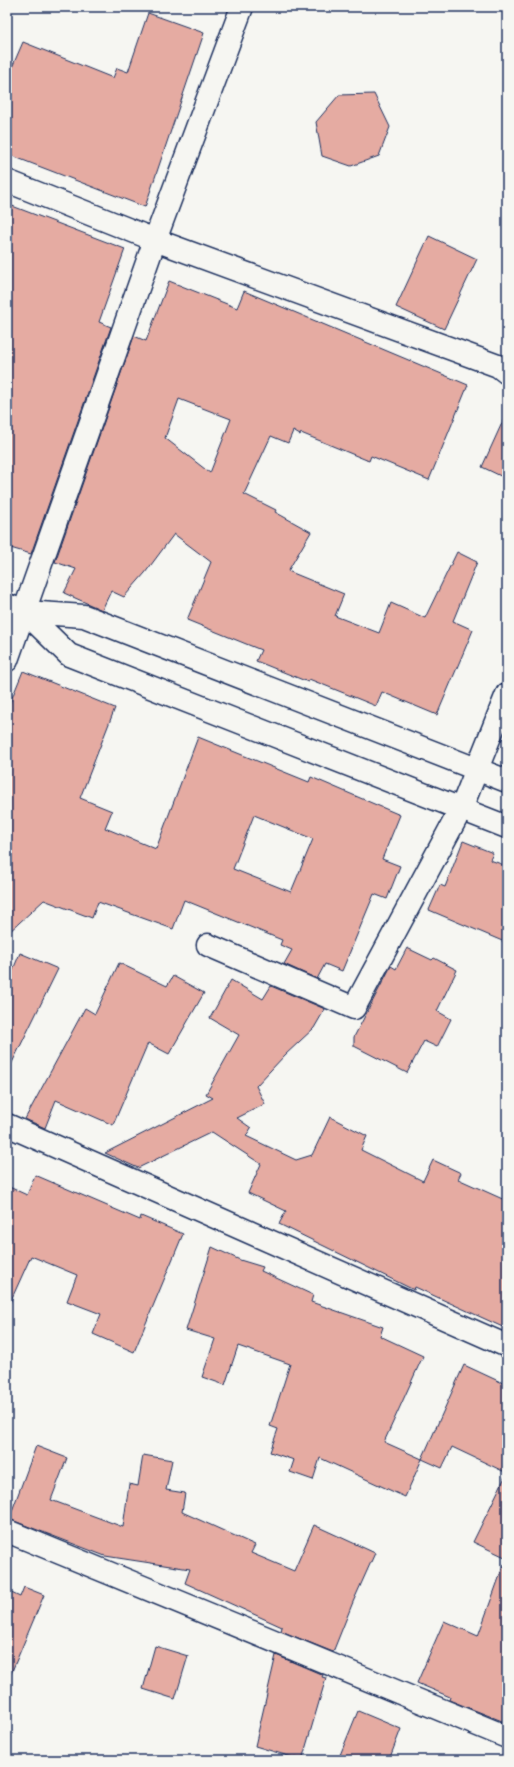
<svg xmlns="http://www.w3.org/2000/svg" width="514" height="1767" font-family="'Shantell Sans',sans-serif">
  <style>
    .building { fill: #e5aba2; stroke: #1b2f5e; fill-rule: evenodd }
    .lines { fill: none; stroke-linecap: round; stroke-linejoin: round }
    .street-casing { stroke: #1b2f5e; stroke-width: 25 }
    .street { stroke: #f6f6f2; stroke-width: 22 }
  </style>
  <rect width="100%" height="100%" fill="#f6f6f2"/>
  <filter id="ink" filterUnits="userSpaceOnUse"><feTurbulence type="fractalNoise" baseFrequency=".025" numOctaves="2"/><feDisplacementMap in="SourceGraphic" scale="8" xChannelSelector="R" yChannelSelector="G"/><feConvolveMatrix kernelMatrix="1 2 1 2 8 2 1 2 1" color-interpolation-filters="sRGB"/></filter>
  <g filter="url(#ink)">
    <g class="building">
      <path d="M148 13 204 33 145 207 7 154V79L23 42 113 78 117 68 128 72Z"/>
      <path d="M374 94 390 127 379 156 351 166 322 156 316 122 339 95Z"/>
      <path d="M7 204 125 249 99 322 111 327 31 554 7 547Z"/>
      <path d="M429 236 477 259 444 329 396 307Z"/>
      <path d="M169 281 237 308 244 291 468 385 429 480 371 456 369 461 301 433 300 435 293 431 288 443 271 436 244 494 276 510 275 512 311 532 288 571 344 594 335 616 379 633 391 603 425 618 457 552 477 562 453 621 473 630 437 715 382 692 376 706 309 679 308 682 256 661 261 650 187 620 211 562 174 534 145 573 124 597 111 591 102 610 64 593 76 569 55 562 134 336 146 341ZM179 399 231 419 210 473 165 438Z"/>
      <path d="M507 412V479L482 467Z"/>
      <path d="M23 671 115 708 80 798 112 811 105 828 156 849 198 737 309 782 311 777 400 815 382 859 400 866 387 899 374 894 342 971 325 964 317 979 284 964 292 950 280 945 282 940 184 900 173 929 98 902 92 918 44 900 7 934V710ZM254 815 313 839 291 892 233 869Z"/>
      <path d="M463 841 493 853 490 860 507 866V943L429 910 440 885 445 887Z"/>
      <path d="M407 948 432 960 434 958 457 970 437 1011 451 1019 437 1047 424 1041 407 1073 354 1046V1037L391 966 396 969Z"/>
      <path d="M20 953 58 969 7 1073V984Z"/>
      <path d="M119 963 167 986 173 976 204 993 169 1054 148 1043 113 1125 56 1100 45 1128 25 1119 85 1008 95 1014Z"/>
      <path d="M231 980 263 999 271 986 325 1009 314 1028 285 1055 256 1086 265 1104 237 1118 251 1128 246 1136 296 1160 312 1155 330 1117 367 1136 361 1150 423 1181 433 1160 461 1173 458 1179 507 1201V1329L415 1287 414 1290 279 1224 286 1211 248 1193 261 1164 212 1132 138 1168 105 1153 213 1098 206 1094 239 1035 210 1018Z"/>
      <path d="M35 1175 140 1220 141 1216 183 1234 134 1352 93 1334 101 1314 67 1301 77 1275 31 1256 7 1309V1186L27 1195Z"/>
      <path d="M212 1247 240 1260 263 1267 261 1271 313 1295 311 1302 383 1327 380 1336 423 1356 384 1442 422 1459 405 1497 320 1458 313 1480 290 1472 294 1460 270 1452 278 1429 270 1426 290 1364 238 1346 225 1385 202 1377 215 1339 186 1330Z"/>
      <path d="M464 1365 507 1385V1558L473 1542 507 1473 452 1447 442 1468 422 1459Z"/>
      <path d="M36 1446 67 1458 51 1500 123 1527 129 1484 138 1486 143 1455 172 1460 166 1490 185 1493 182 1512 255 1545 251 1553 294 1571 314 1525 375 1553 353 1602 333 1652 281 1631 282 1627 185 1583 190 1569 105 1556 9 1519Z"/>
      <path d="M504 1564 507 1565V1723L449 1700 450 1697 417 1683 444 1621 478 1636Z"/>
      <path d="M24 1587 44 1595 7 1683V1591L20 1597Z"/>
      <path d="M155 1646 188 1656 175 1699 143 1689Z"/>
      <path d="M276 1655 323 1675 322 1677 326 1678 302 1760 255 1746Z"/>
      <path d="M358 1711 401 1729 389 1760H338Z"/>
    </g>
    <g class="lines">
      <g class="street-casing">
        <g id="street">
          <path d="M7 181 155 240 498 366 507 373"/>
          <path d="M7 605 25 612 84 616 507 781"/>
          <path d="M25 612 69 655 507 827"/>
          <path d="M7 660 155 240 242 7"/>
          <path d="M208 945 354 1008 461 809 507 694"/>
          <path d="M7 1125 507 1346"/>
          <path d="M7 1531 507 1737"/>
        </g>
      </g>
      <use href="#street" class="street"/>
    </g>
  </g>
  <rect width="514" height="1767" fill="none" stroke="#f6f6f2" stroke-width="24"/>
  <rect x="12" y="12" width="490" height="1743" fill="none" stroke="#1b2f5e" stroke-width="1.5" filter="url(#ink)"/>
</svg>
